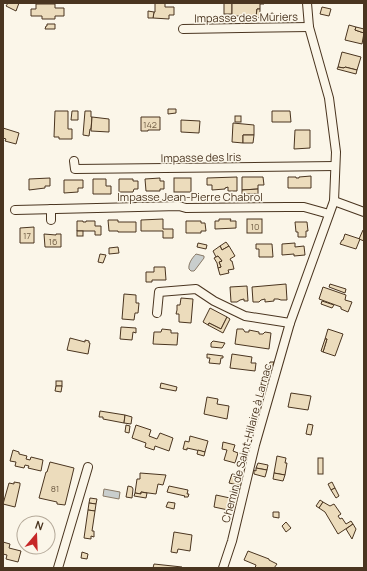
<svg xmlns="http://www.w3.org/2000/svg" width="367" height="571" font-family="Manrope,sans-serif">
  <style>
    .water { fill: #c9cecd; stroke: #887966 }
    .building { fill: #ecdcbc; stroke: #4a3520 }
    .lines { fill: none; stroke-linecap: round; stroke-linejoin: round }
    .street-casing { stroke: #4a3520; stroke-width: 10 }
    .street { stroke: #fbf6e9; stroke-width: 8 }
    .labels { text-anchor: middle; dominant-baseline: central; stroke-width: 3; stroke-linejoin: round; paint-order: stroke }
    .number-label { font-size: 9px; fill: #725f47 }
    .street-label { font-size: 11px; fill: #4a3520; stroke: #fbf6e9 }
  </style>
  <rect width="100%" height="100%" fill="#fbf6e9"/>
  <g class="water">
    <path d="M196 254 204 256V258L195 270 194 271H191L189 269C188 264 192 258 196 254Z"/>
    <path d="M104 489 120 492 119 499 103 496Z"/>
  </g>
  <g class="building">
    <path d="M8 3H19L16 11 6 6Z"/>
    <path d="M155 3H165V7H174V15H169V19L153 18 154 12H155Z"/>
    <rect x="224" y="3" width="8" height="11"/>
    <path d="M232 3H264V4H260V9H257L256 17H239V16H232Z"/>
    <path d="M36 4H55V8H64V16H55V19H42V16H31V9H36Z"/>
    <path d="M322 7 331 9 329 16 320 14Z"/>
    <path d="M257 9H260V18L256 17Z"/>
    <path d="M148 11 154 12 153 18H148Z"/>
    <path d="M47 24H55V29H45L46 26H47Z"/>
    <path d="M349 25 356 27 355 30 364 33 362 44 345 40Z"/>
    <path d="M356 27 364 29V33L355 30Z"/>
    <path d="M342 52 361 57 357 70 345 67 344 68 338 67Z"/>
    <path d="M338 67 344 68 345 67 357 70 356 74 337 69Z"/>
    <path d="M168 109H176V113L168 114Z"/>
    <path d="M55 111H68V129H72V139H59V137H54Z"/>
    <path d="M72 111H78V120H71Z"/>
    <path d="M85 111H91V117H92L91 129H90L89 136 83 135Z"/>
    <path d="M272 111H290L291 122H272Z"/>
    <rect x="235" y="116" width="6" height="6"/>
    <path d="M92 117 109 119V132L91 131Z"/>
    <path d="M141 117H160V130H148V131H141Z"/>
    <path d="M181 120 200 121 199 133 181 132Z"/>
    <path d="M233 123 254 125V135H243V143L232 142Z"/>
    <path d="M3 128 19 133 16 144 5 141 6 139 3 138Z"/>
    <path d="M295 130H310V148L294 149Z"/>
    <path d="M243 135H254L253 143H243Z"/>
    <path d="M311 176V188H288V177H296V178H299V177Z"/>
    <path d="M237 177V191H228V187L225 188V189L212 190V185H207V178Z"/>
    <path d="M242 177H263L264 185H258V189L242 190Z"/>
    <path d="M50 178V186H45V188L29 190V179Z"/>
    <path d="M160 178V181H164V189H160V191H146L145 179Z"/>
    <rect x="174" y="178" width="17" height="14"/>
    <path d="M93 179H106V186H111V194H93Z"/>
    <path d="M119 179H133V181H138V189H134L133 192H119Z"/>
    <path d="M64 180H83V188H78V192L64 193Z"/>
    <path d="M258 189V194H242V190Z"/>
    <path d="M163 219V229H173V238H163V231H141V220Z"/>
    <path d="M219 219H231L230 221H236V228L215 229V221H219Z"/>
    <rect x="247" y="219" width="15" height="14"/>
    <path d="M108 220H118V222H136V232H118V231H109Z"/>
    <path d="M77 221H83V222H86V221H95V226H101V235H95V231H77Z"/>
    <path d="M186 221H201V223H205L206 231H201V233H186Z"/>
    <path d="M295 222H307L308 231H306V237H298V232H296Z"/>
    <path d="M34 227V243H20V228Z"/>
    <path d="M363 230H364V241L359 239Z"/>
    <rect x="77" y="231" width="6" height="5"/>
    <path d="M44 234 56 235V234H61V247H45Z"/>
    <path d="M345 234 360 239 356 249 340 244 342 240H343Z"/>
    <path d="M226 242 229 246 222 250 220 246Z"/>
    <path d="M198 243 207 245 206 249 197 247Z"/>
    <path d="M295 243V247L304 246 305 255 294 256V254L282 255V244Z"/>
    <path d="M256 244H272L273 257H259V249H256Z"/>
    <path d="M220 246 222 250 229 246 235 256 230 259 231 261H232L234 269 228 270 229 273 220 275 218 268 221 267 219 262 222 261 218 256 216 257 213 251Z"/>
    <path d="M118 247 119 253 109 254V248Z"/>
    <path d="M100 254 106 255 103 263 98 262Z"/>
    <path d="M218 256 222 261 219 262 221 267 218 268 217 263 214 258Z"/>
    <path d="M154 267H165L166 280H152V282H146V272H154Z"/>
    <path d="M286 284 287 300H281L278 299H274V301L265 302V299L261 300 259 302H253L252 287Z"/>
    <path d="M330 284 346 289 345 293 329 287Z"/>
    <path d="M247 286 248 301H244V299L240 300 237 302H231L230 287Z"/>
    <path d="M323 287 346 295 345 300 352 302 348 312 341 309V307L319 299Z"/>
    <path d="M124 294 136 295V303H139L138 313H135L134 320 122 319Z"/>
    <path d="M181 298 193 299 191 323 179 322V314H176L177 310V305H180Z"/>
    <path d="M322 301 334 305 332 308 321 304Z"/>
    <path d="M210 308 227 317 221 329 209 323 208 325 203 322Z"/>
    <path d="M227 317 230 319 223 333 208 325 209 323 221 329Z"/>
    <path d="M121 327 136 328V333L133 332 132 340 120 339Z"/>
    <path d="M162 329 171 330V333H178L177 345 153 344 154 332H161Z"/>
    <path d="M237 329H243L245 332H249V330L259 332V334H263L265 332 271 333 269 349 235 344Z"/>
    <path d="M328 329 343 334 335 356 323 352 327 339H325Z"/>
    <path d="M70 338 85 342V340L89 341V343H90L88 354 67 350Z"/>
    <path d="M325 339H327L323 352 321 351Z"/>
    <path d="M213 341 225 343 222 348 211 347V343Z"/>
    <path d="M207 354 223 356V358H221L220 364 209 363 210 358H207Z"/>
    <path d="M232 354 252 357 251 363H256L255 371 230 368Z"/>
    <path d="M270 362H274L265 394 261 393Z"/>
    <rect x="56" y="381" width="6" height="5"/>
    <path d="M161 383 177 387 176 391 160 388Z"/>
    <path d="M56 386H62L61 392 55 391Z"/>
    <path d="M291 393 311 396 308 410 288 407Z"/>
    <path d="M207 397 218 399 217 404 229 406 227 419 204 414Z"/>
    <path d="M100 411 125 415 124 423 103 419V417H99Z"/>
    <path d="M125 415 132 417 131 424 124 423Z"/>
    <path d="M308 424 313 425 311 435 306 434Z"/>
    <path d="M126 425 130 426 129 433 125 432Z"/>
    <path d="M136 425 151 430 149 436 157 439 160 433 173 438 169 451 155 446 154 450 145 447 146 443 132 438Z"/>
    <path d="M190 436 208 441 205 452 187 448V450L183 449 185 441 189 442Z"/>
    <path d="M223 442 235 445 233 451 238 453 235 463 224 460 227 450 222 449Z"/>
    <path d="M13 450 19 452V454L27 456 26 459 30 460 31 457 43 460 41 471 28 468 29 466 25 465 24 468 15 466 16 462 10 461Z"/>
    <path d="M198 450 205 452 204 456 197 454Z"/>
    <path d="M277 456 286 458 285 463H287L285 475 274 473Z"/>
    <rect x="318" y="458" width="5" height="16"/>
    <path d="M50 462 74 468 65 505 57 504V502L39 498 46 472H47Z"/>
    <path d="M258 463 268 465 267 470 256 468Z"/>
    <path d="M256 468 267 470 265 477 254 474V470L256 471Z"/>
    <path d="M140 473 166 475 163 485 158 484 156 494 141 492V494L135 493 137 479H140Z"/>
    <path d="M274 473 285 475 283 481 273 479Z"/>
    <path d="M232 474 244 476 242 486 229 483Z"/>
    <path d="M14 482 20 483V485L15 507 3 504 9 483 14 484Z"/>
    <path d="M332 482 335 488 331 490 328 484Z"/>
    <path d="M128 486 132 487 133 489 132 498 126 497Z"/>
    <path d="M169 486 188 490 187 494H189L188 497H184L185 496 167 492Z"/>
    <path d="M236 488 241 489 239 499 236 498V496L235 495Z"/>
    <path d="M335 488 339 496 336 498 331 490Z"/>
    <path d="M141 492 147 493 146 498 134 496 135 493 141 494Z"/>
    <path d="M216 495 230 498 228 510 214 507Z"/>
    <path d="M90 498 97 499 96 504 89 503Z"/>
    <path d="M320 500 323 502 319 508 316 506Z"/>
    <path d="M168 502 175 503 174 509 166 507Z"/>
    <path d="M323 502 330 506 334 504 341 514 338 516 340 519 342 518 346 524 351 521 353 524 338 534 325 512 319 508Z"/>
    <path d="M89 503 96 504 95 511 88 510Z"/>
    <path d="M88 510 95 511 92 531H94V537L91 536V539L84 538Z"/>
    <path d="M273 512H279V518L273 517Z"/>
    <path d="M286 522 291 528 286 532 282 526Z"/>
    <path d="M353 524 356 529 352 539 346 529Z"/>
    <path d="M174 532 192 535 190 551 178 549 177 553 171 552Z"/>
    <path d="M3 542 10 544 9 548 21 551 18 562 6 559 7 555 3 554Z"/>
    <path d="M248 551 269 559V560L277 564 274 568H255L256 565 244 560Z"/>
    <path d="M82 552 88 554 87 559 81 558Z"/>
    <path d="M154 564 182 567V568H153Z"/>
  </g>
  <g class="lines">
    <g class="street-casing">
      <g id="street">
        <path d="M183 29 309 27"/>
        <path d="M74 161 75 169 335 166"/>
        <path d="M334 201 364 212"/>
        <path d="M51 209V220"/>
        <path d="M15 210 179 206 186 208 288 207H304L329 214"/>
        <path d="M157 313 159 292 196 289 214 301 245 316 290 323"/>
        <path d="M58 568 88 467"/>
        <path d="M223 568 232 541 255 445 290 323 334 201 336 152 329 98 309 27 307 3"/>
      </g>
    </g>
    <use href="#street" class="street"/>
  </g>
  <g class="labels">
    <g class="number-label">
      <text x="150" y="124">142</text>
      <text x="255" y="226">10</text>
      <text x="27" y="235">17</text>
      <text x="53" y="241">16</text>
      <text x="55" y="488">81</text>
    </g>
    <g class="street-label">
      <text transform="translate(246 17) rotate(-1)">Impasse des Mûriers</text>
      <text transform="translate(201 157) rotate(-1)">Impasse des Iris</text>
      <text x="190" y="196">Impasse Jean-Pierre Chabrol</text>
      <text transform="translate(246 443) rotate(-75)">Chemin de Saint-Hilaire à Larnac</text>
    </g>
  </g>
  <rect width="367" height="571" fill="none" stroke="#4a3520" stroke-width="8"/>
  <g transform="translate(36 535) rotate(19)"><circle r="19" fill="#fbf6e9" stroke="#b4a999"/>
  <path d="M0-3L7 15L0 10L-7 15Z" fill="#c62828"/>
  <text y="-6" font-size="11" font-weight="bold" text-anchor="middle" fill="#4a3520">N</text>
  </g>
</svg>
